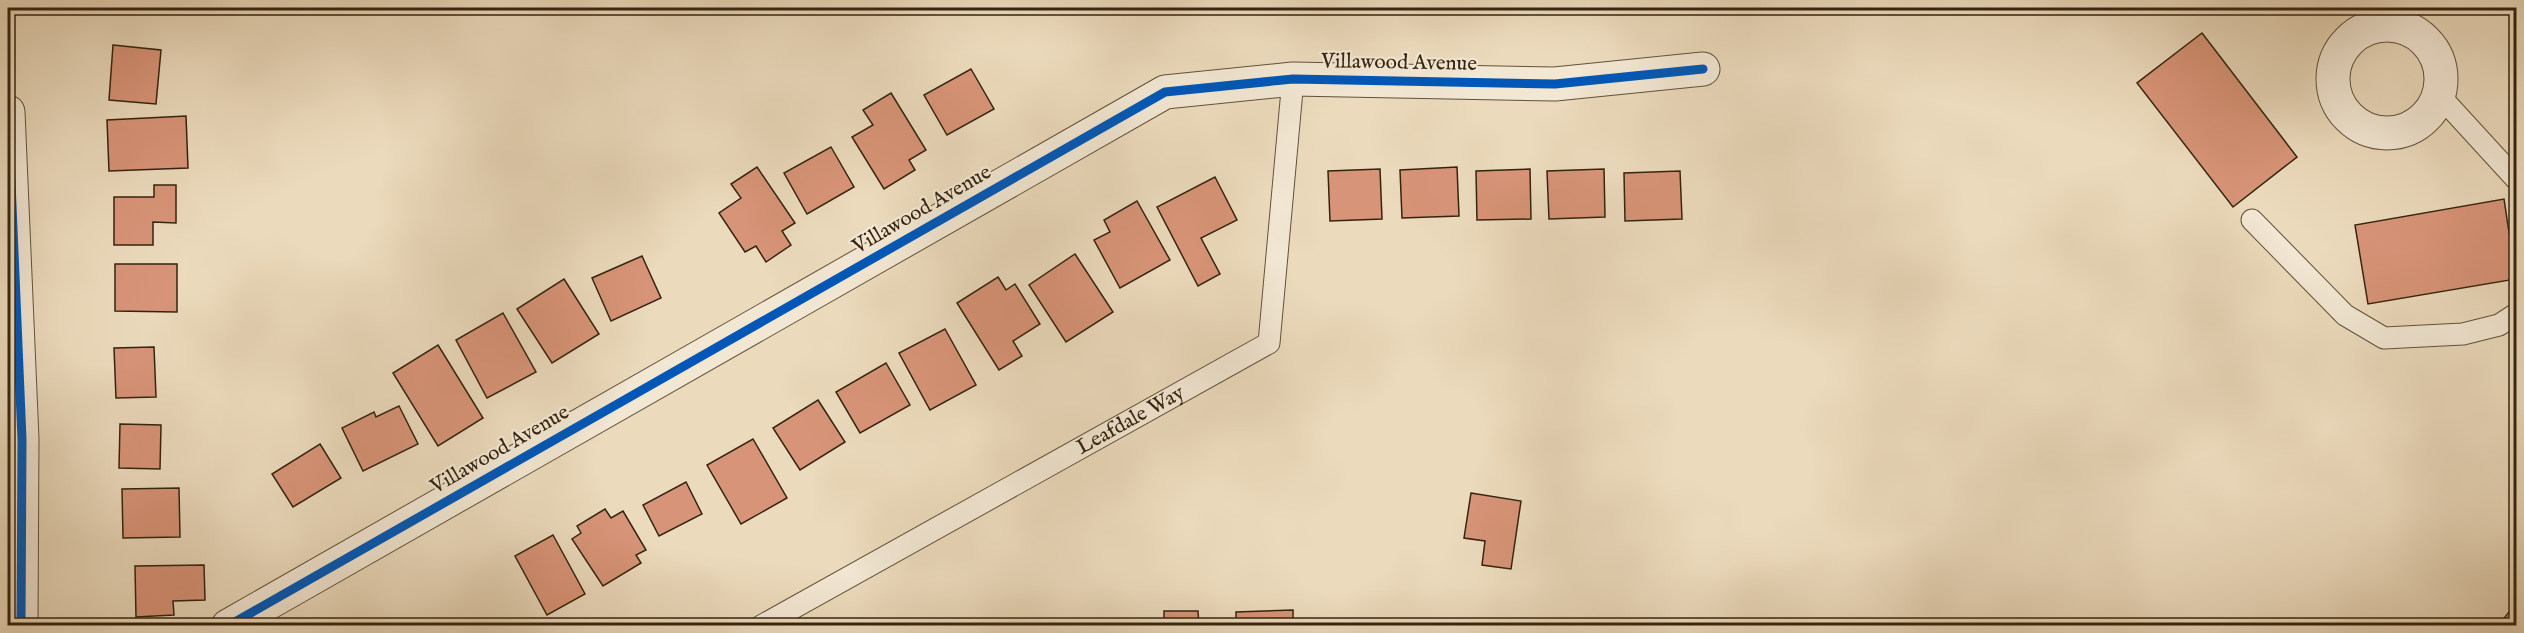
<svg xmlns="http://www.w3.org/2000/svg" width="2524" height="633" font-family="'IM FELL English',serif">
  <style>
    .building { fill: #d89478; stroke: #34240f; stroke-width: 1.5 }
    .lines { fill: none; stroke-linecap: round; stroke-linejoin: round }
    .service-casing { stroke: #62523a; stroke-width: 23 }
    .minor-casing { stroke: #62523a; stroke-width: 35 }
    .service { stroke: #f2e7d3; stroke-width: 21 }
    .minor { stroke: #f2e7d3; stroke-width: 33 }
    .cycleway-casing { stroke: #f2e7d3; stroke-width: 13 }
    .cycleway { stroke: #0057b8; stroke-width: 9 }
    .labels { text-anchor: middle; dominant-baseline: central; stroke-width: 4.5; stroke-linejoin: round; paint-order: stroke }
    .street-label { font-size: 21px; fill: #34240f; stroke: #f2e7d3 }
  </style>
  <rect width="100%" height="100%" fill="#ebdabc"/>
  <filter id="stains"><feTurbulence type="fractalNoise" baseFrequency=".00333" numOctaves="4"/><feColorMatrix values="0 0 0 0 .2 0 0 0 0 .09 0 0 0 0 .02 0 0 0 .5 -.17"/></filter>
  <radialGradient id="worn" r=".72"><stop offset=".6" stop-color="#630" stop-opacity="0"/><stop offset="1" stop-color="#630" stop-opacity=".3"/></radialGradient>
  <g class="building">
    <path d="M2202 33 2297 157 2233 207 2137 83Z"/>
    <path d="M113 45 161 50 156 104 109 100Z"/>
    <path d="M971 69 994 109 947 135 924 95Z"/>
    <path d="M891 93 926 150 909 160 915 170 884 189 852 137 873 125 863 110Z"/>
    <path d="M186 116 188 168 109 171 107 120Z"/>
    <path d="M831 147 854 187 807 214 784 173Z"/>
    <path d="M757 167 795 223 782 231 791 245 766 262 756 246 745 252 719 213 741 198 731 184Z"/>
    <path d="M1457 167 1459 216 1402 218 1400 170Z"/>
    <path d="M1380 169 1382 219 1330 221 1328 171Z"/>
    <path d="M1530 169 1531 219 1477 220 1476 171Z"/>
    <path d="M1604 169 1605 217 1549 219 1547 171Z"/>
    <path d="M1680 171 1682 219 1625 221 1624 173Z"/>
    <path d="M1215 177 1237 220 1201 238 1220 274 1198 286 1157 207Z"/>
    <path d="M154 185H176V223L153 222V245H114V197H154Z"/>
    <path d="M2504 199 2516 279 2368 304 2355 225Z"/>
    <path d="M1137 201 1170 260 1120 288 1094 240 1110 232 1104 220Z"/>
    <path d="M1075 254 1113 312 1066 342 1029 285Z"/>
    <path d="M642 256 661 298 611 321 592 278Z"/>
    <path d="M115 264H177V312L115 311Z"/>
    <path d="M998 277 1006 290 1015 284 1040 324 1013 341 1022 356 999 370 957 303Z"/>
    <path d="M564 279 599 334 552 363 517 309Z"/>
    <path d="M503 313 536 372 487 398 456 340Z"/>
    <path d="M945 329 976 385 930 410 899 353Z"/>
    <path d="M438 345 483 418 438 446 393 373Z"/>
    <path d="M154 347 156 397 116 398 114 348Z"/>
    <path d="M886 363 910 405 860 433 836 392Z"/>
    <path d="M818 400 845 442 800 470 773 428Z"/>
    <path d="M399 406 418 444 363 471 342 428 374 412 376 417Z"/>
    <path d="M120 424 161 425 160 469 119 468Z"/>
    <path d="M753 439 787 498 741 524 707 465Z"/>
    <path d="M320 444 341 478 293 507 272 474Z"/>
    <path d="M686 482 702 514 659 536 643 505Z"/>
    <path d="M179 488 180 537 123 538 122 489Z"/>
    <path d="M1471 493 1521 501 1511 569 1482 565 1485 541 1464 538Z"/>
    <path d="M605 509 611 518 623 511 646 550 636 555 641 563 603 586 572 539 581 533 577 526Z"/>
    <path d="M553 535 585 594 547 615 515 556Z"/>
    <path d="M204 565 205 600 173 601 174 615 136 617 135 566Z"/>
    <path d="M2516 603V626H2498Z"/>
    <path d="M1293 610V626H1236V612Z"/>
    <path d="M1164 611H1198L1199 626H1164Z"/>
  </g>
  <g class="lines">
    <g class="service-casing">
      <g id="service">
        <path d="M2439 95 2516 179"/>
        <path d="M2252 220 2345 315 2384 338 2463 334 2499 325 2516 314"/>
        <path id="s1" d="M761 626 1269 343 1293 79"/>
      </g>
    </g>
    <g class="minor-casing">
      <g id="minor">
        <circle cx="2387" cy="79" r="54"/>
        <path d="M8 112 22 439 21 626"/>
        <path d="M228 626 1165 92 1293 79 1555 84 1703 69"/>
      </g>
    </g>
    <use href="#service" class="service"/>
    <use href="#minor" class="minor"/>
    <g class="cycleway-casing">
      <g id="cycleway">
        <path d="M8 112 22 439 21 626"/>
        <path d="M228 626 1165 92 1293 79 1555 84 1703 69"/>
      </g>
    </g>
    <use href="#cycleway" class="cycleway"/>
  </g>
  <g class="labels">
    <g class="street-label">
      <text transform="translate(1399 63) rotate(1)">Villawood Avenue</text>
      <text transform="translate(922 210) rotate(-30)">Villawood Avenue</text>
      <text stroke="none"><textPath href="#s1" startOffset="423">Leafdale Way</textPath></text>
      <text transform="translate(500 450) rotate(-30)">Villawood Avenue</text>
    </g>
  </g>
  <rect width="2524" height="633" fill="none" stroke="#ebdabc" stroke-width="30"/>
  <rect x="9" y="9" width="2506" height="615" fill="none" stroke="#34240f" stroke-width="3"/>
  <rect x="15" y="15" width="2494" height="603" fill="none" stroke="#34240f" stroke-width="1.5"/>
  <rect width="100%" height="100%" filter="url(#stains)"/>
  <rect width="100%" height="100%" fill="url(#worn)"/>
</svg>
